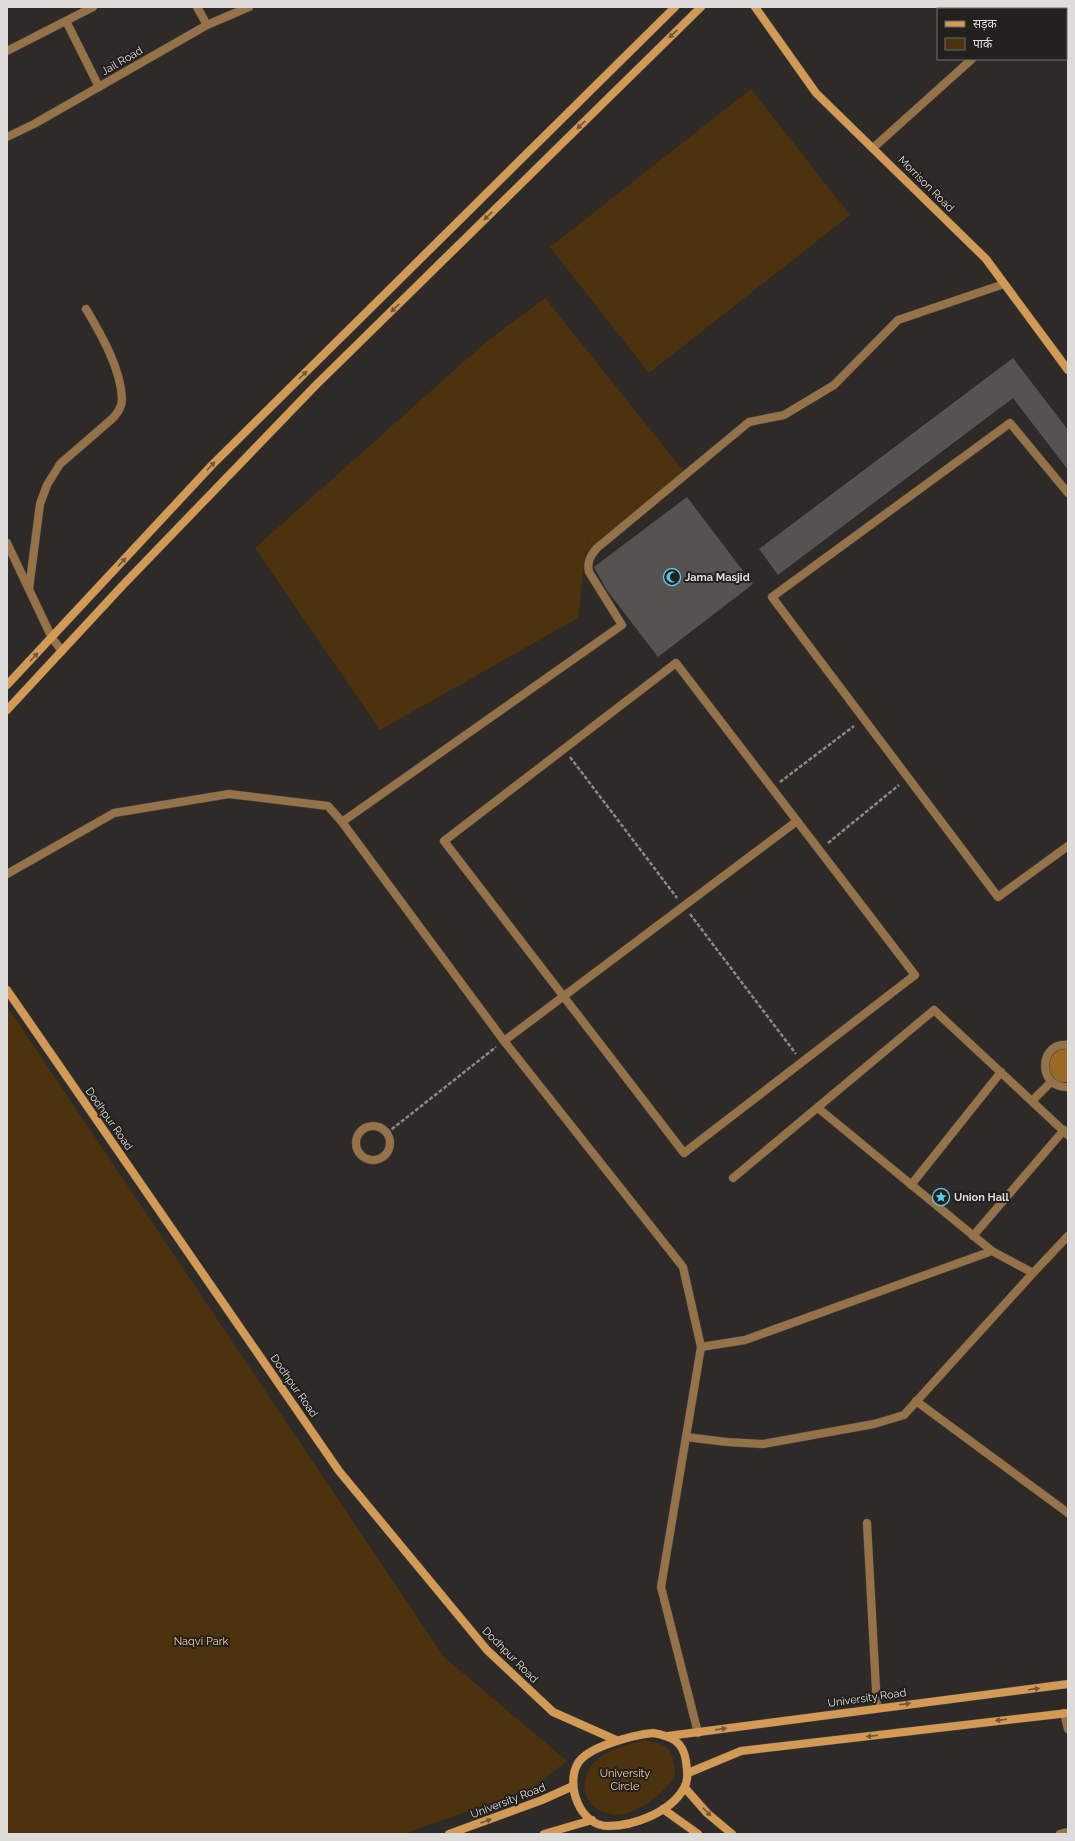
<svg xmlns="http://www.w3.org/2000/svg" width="1075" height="1841" font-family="Raleway,'Noto Sans Devanagari',sans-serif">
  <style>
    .green { fill: #4d320e }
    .water { fill: #9a6928 }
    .building { fill: #555350 }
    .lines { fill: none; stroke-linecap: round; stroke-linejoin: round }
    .lane-casing { stroke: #494645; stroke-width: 9 }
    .street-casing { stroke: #494645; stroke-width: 9 }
    .secondary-casing { stroke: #494645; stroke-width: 9 }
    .path { stroke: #8c8a88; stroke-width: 2.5; stroke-dasharray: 4 2; stroke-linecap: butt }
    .lane { stroke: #967249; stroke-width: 8 }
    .street { stroke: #967249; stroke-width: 8 }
    .secondary { stroke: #d39a55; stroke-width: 8 }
    .oneway { fill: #725737 }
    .labels { text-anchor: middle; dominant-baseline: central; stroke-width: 4; stroke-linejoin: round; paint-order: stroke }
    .street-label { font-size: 11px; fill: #dedcdb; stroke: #23211e }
    .poi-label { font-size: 11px; font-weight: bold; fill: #dedcdb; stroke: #23211e; text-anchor: start }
    .park-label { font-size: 11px; fill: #f5cb9a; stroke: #23211e }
  </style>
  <rect width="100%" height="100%" fill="#2d2a28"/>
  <g class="green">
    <path d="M751 89 850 215 649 373 550 247Z"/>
    <path d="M545 298 685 473 586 554 588 532 578 618 380 730 255 548 486 342Z"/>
    <path d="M7 1006 444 1657 567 1761 531 1789 403 1834H7Z"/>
    <path d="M645 1740C652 1742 662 1743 667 1748 670 1751 672 1756 673 1759 674 1764 676 1770 675 1774 670 1790 639 1811 624 1814 618 1816 611 1814 606 1813 597 1811 592 1804 587 1798 584 1793 584 1786 585 1780 590 1754 622 1746 645 1740Z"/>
  </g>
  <path class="water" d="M1068 1048V1082H1058L1049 1075 1047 1059 1054 1050Z"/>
  <g class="building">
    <path d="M1013 358 1068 430V470L1013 398 778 575 759 549Z"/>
    <path d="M687 497 753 584 658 657 606 589 594 567Z"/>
  </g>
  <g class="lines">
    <g class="lane-casing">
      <g id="lane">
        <path d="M1027 9 1029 7"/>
        <path d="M873 148 972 59"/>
        <path d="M1068 493 1010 423 772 597 998 897 1068 846"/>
        <path d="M676 663 915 975 684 1153 444 841Z"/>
        <path d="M504 1041 797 821"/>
        <path d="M1068 1045C1039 1041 1036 1088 1068 1087"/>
        <path d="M1032 1101 1051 1082"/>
        <path d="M818 1108 992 1251"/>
        <path d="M733 1178 934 1010 1068 1135"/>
        <path d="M911 1185 1001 1072"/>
        <path d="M973 1236 1064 1130"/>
        <path d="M916 1401 1068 1513"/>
        <path d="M686 1437 727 1442 763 1444 874 1424 904 1415 1033 1273"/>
        <path d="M867 1523 877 1708"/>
        <path d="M1064 1713 1068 1729"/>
        <path d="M1060 1834 1068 1832"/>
      </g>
    </g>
    <g class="street-casing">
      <g id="street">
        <path d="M197 7 207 25"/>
        <path d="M66 21 99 87"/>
        <path d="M7 51 93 7"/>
        <path d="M7 137 34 124 207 25 249 7"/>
        <path d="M7 543 52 638 62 651"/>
        <path d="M29 589 40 504 47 485 60 464 113 418C118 412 122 407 122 399 121 369 101 334 86 309"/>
        <path d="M342 822 622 625 589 572C587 562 590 556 597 548L749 422 784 415 834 385 898 320 1004 284"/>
        <path d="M7 874 114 813 229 794 328 806 342 822 504 1041 683 1267 701 1347 661 1587 698 1733"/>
        <circle cx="373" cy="1143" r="17"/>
        <path d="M701 1347 745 1340 992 1251 1033 1273 1068 1236"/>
      </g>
    </g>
    <g class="secondary-casing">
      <g id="secondary">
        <path d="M755 7 816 93 986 259 1068 370"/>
        <path d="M7 685 212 465 675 7"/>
        <path d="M7 710 123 585 315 386 701 7"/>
        <path d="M7 990 339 1471 487 1650 553 1712 616 1740"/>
        <path d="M653 1733C671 1736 683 1741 686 1761 687 1770 689 1780 684 1788 671 1812 634 1826 608 1826 580 1826 565 1785 578 1763 589 1746 634 1735 653 1733Z"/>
        <path d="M668 1736 1068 1684"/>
        <path d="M688 1773 741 1751 1068 1713"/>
        <path d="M685 1788 707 1813 732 1834"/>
        <path d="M663 1809 698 1834"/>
        <path d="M449 1834 542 1800 573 1786"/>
        <path d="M544 1834 592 1820"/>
      </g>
    </g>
    <g class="path">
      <path d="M570 757 677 898"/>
      <path d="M780 782 854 726"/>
      <path d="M828 843 899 785"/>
      <path d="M690 914 796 1054"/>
      <path d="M387 1133 496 1047"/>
    </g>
    <use href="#lane" class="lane"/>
    <use href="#street" class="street"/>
    <use href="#secondary" class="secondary"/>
  </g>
  <defs><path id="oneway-solid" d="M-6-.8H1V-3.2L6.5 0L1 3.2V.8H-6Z"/></defs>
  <g class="oneway">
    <use href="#oneway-solid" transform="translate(673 34) rotate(136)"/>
    <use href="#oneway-solid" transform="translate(581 125) rotate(136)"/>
    <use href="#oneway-solid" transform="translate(488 216) rotate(136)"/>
    <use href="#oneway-solid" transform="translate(395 308) rotate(136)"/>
    <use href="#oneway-solid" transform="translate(303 375) rotate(-45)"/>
    <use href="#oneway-solid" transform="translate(211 466) rotate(-46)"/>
    <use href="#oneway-solid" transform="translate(122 562) rotate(-47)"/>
    <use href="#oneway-solid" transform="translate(34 657) rotate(-47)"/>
    <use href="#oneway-solid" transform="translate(1034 1689) rotate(-7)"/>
    <use href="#oneway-solid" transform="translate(905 1704) rotate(-7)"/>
    <use href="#oneway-solid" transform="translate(1001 1720) rotate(173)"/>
    <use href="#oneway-solid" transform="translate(721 1729) rotate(-8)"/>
    <use href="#oneway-solid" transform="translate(872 1736) rotate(173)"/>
    <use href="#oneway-solid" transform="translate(707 1812) rotate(45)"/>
    <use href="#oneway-solid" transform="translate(486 1821) rotate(-20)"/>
  </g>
  <defs>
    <g id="mosque-ring" transform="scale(0.9)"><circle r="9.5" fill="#23211e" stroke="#5cc7e7" stroke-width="1.5"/><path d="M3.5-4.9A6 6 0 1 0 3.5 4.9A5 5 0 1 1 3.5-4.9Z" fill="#5cc7e7"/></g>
    <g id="sight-ring" transform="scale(0.9)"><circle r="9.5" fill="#23211e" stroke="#5cc7e7" stroke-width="1.5"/><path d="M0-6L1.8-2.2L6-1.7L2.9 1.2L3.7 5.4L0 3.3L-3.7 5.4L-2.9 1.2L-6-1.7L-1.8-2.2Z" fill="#5cc7e7"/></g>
  </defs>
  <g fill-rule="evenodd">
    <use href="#mosque-ring" x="672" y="577"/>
    <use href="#sight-ring" x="941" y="1197"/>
  </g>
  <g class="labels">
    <g class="street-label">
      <text transform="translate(122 61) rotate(-30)">Jail Road</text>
      <text transform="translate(926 184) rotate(45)">Morrison Road</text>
      <text transform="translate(109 1119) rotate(55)">Dodhpur Road</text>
      <text transform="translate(294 1386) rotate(55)">Dodhpur Road</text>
      <text transform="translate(510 1655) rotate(45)">Dodhpur Road</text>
      <text transform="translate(867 1698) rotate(-8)">University Road</text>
      <text transform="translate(508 1801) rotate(-21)">University Road</text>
    </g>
    <g class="poi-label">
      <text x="685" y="577">Jama Masjid</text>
      <text x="954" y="1197">Union Hall</text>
    </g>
    <g class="park-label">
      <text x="201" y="1641">Naqvi Park</text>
      <text x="625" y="1773">University<tspan x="625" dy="13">Circle</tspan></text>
    </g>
  </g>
  <rect width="1075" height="1841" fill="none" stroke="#dedcdb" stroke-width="16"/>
  <rect x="937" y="8" width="130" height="52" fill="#23211e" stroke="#6e6c6a"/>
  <rect x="945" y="21" width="20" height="6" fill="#d39a55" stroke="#6e6c6a"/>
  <text x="973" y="28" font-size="12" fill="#dedcdb">सड़क</text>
  <rect x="945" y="38" width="20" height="12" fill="#4d320e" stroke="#6e6c6a"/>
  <text x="973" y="48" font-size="12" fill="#dedcdb">पार्क</text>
</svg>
